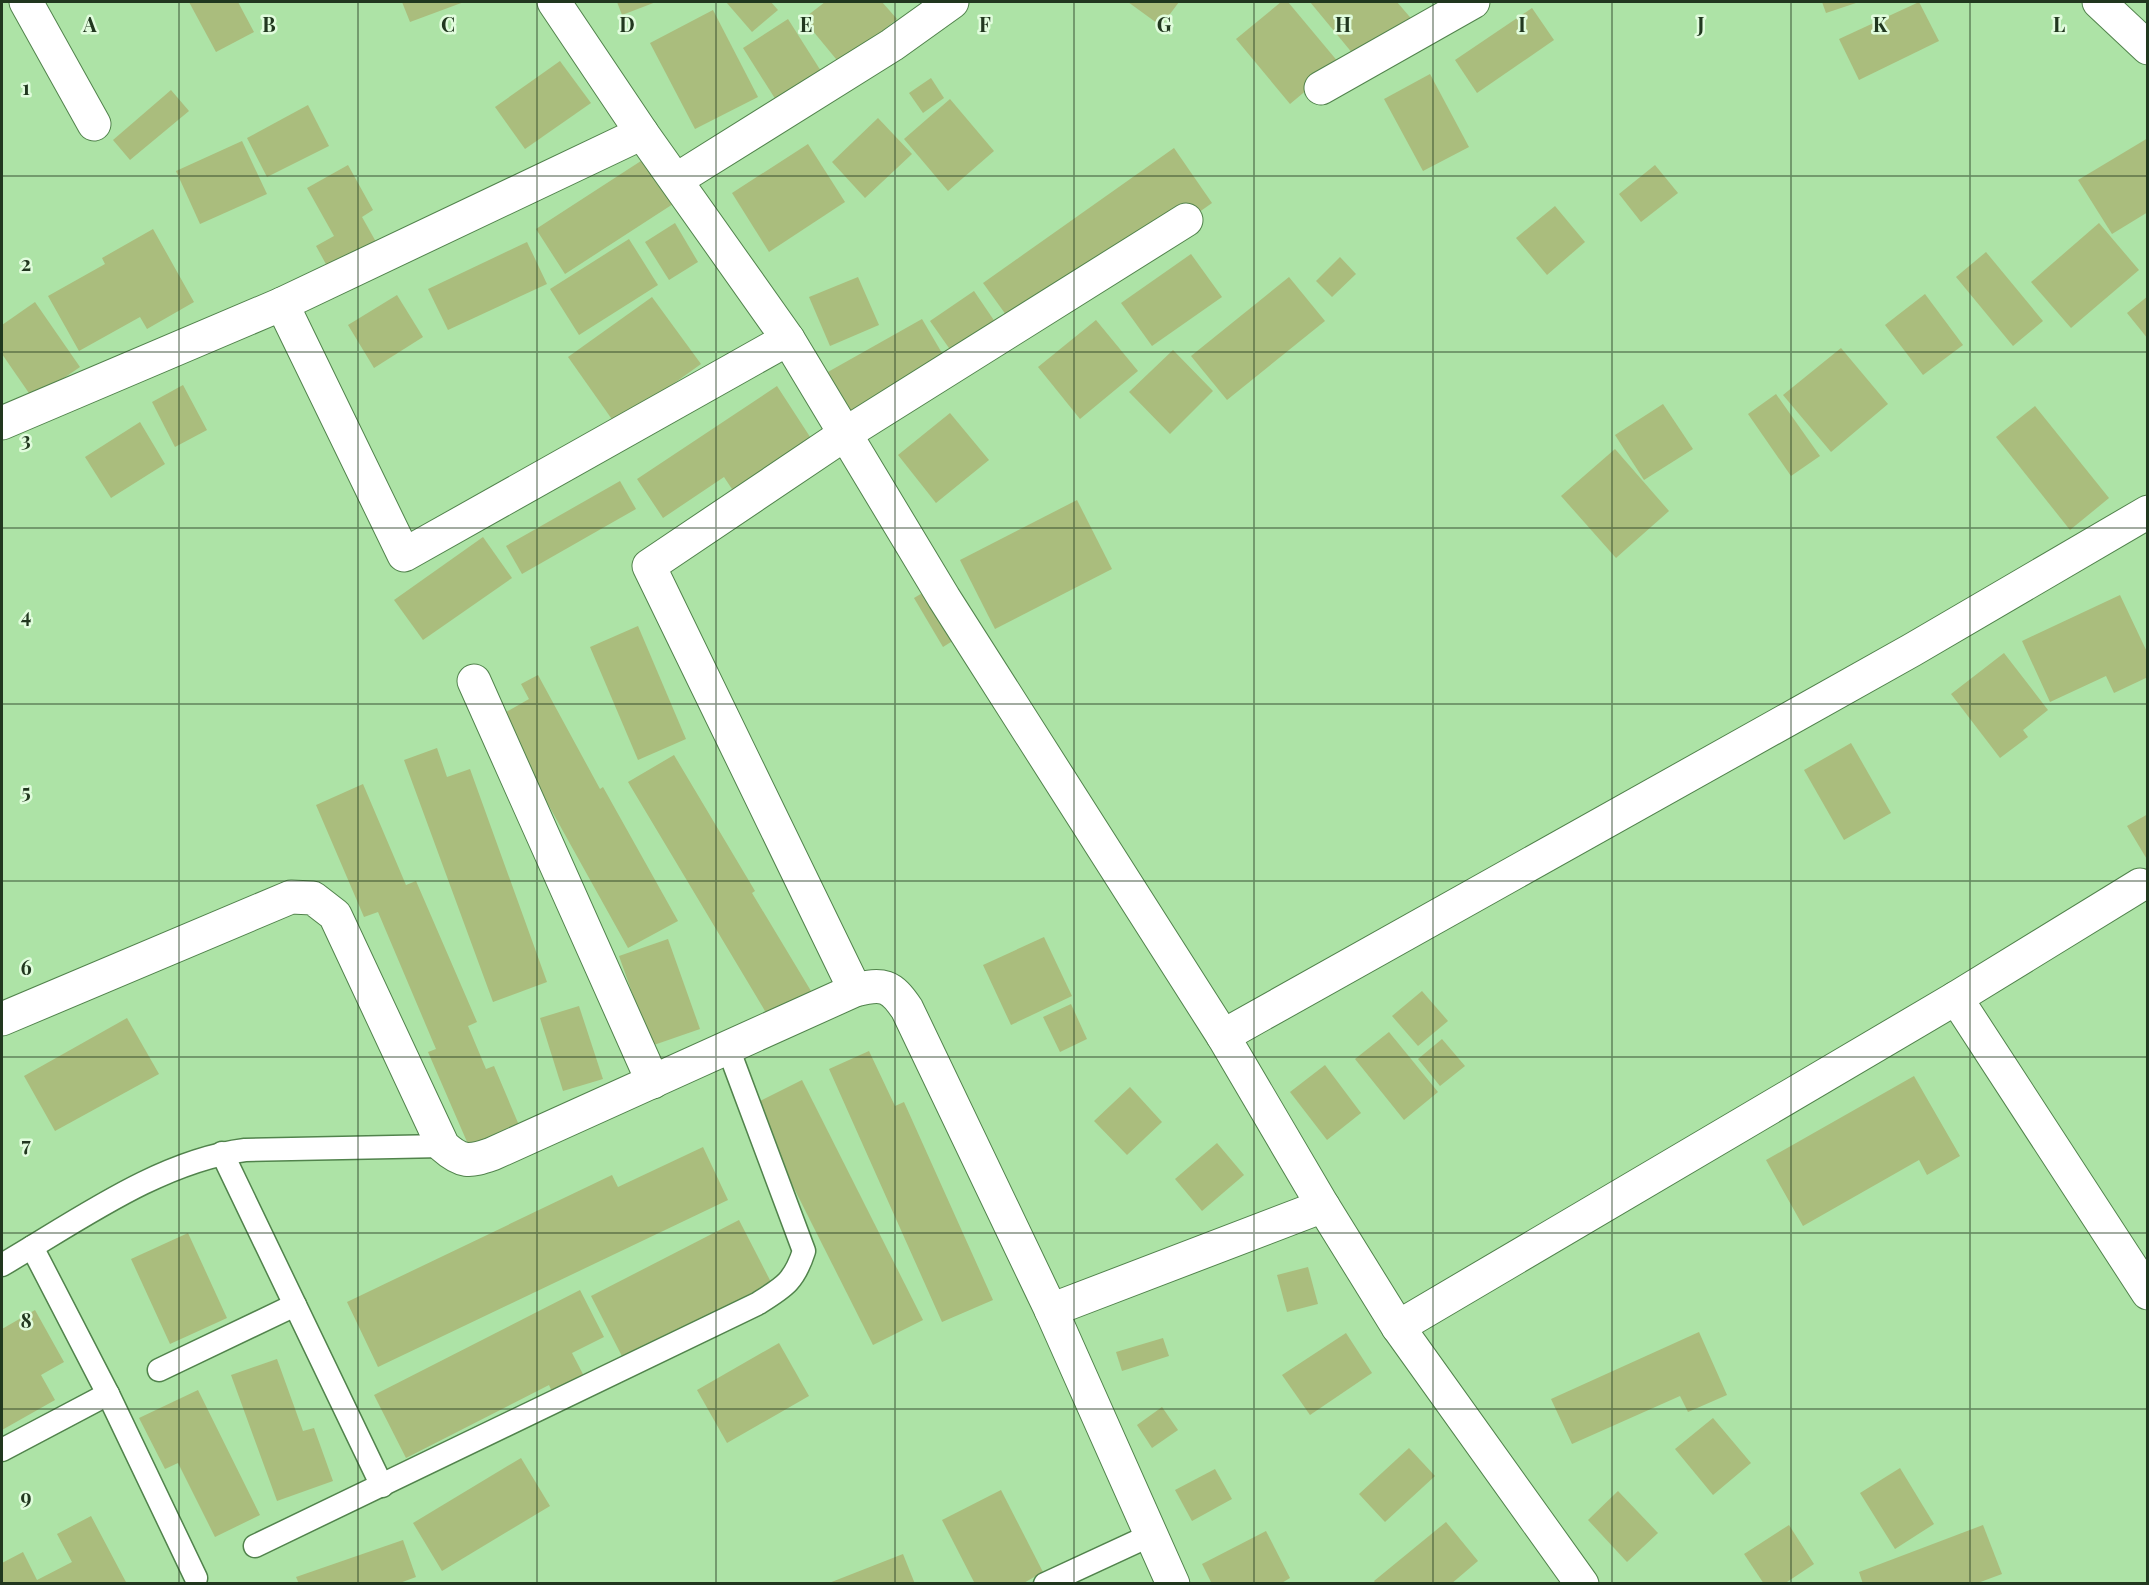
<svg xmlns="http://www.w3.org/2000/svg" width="2149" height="1585" font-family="'Playfair Display',serif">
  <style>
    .building { fill: #aabd7d }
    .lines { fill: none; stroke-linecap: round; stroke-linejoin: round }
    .lane-casing { stroke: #51834c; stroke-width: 25 }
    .street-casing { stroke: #51834c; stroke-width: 35 }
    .secondary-casing { stroke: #51834c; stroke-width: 35 }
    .lane { stroke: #fff; stroke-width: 22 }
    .street { stroke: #fff; stroke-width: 33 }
    .secondary { stroke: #fff; stroke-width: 33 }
    .grid { fill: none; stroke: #21371f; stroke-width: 1.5; stroke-opacity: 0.55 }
    .grid-label { font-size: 20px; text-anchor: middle; font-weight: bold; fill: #21371f; stroke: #e1fcdd; stroke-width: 5; stroke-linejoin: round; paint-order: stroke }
  </style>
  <rect width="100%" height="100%" fill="#ade3a6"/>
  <g class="building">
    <path d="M189 2H238L254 32 216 52Z"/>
    <path d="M402 2H464L410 22Z"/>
    <path d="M617 2H656L622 15Z"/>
    <path d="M726 2H771L778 10 752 32Z"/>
    <path d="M825 2H882L897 19 841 65 803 19Z"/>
    <path d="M1128 2H1179L1161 26Z"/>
    <path d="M1281 2H1288L1339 63 1290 104 1236 39Z"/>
    <path d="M1310 2H1397L1415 23 1363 66Z"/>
    <path d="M1822 2H1859L1826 13Z"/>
    <path d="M1919 2 1939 41 1859 80 1839 39Z"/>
    <path d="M1532 8 1554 40 1477 93 1455 60Z"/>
    <path d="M713 10 758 97 695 129 650 43Z"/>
    <path d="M788 19 826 79 781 108 743 48Z"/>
    <path d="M560 61 591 103 525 149 495 107Z"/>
    <path d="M1430 74 1469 147 1423 171 1384 99Z"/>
    <path d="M931 78 944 98 923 113 909 93Z"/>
    <path d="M171 90 189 111 130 160 113 140Z"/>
    <path d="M950 99 994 151 948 191 904 139Z"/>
    <path d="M308 105 329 146 267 177 247 138Z"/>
    <path d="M878 118 912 154 865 198 832 162Z"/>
    <path d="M2148 138V212L2112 234 2078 180Z"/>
    <path d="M242 141 267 194 200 224 176 171Z"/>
    <path d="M808 144 845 202 769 252 732 193Z"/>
    <path d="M1174 148 1212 203 1022 337 983 283Z"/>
    <path d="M644 159 673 204 565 274 536 229Z"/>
    <path d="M348 165 373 210 362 217 380 249 332 275 316 246 334 236 307 188Z"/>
    <path d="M1655 165 1678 193 1641 222 1619 194Z"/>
    <path d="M1555 206 1585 242 1547 275 1516 238Z"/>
    <path d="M675 223 698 262 669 280 645 242Z"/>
    <path d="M2099 223 2139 270 2071 328 2031 282Z"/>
    <path d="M153 229 194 302 147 329 140 317 79 351 48 296 105 264 102 258Z"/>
    <path d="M629 239 658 285 579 335 550 289Z"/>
    <path d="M527 242 547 284 448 330 428 289Z"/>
    <path d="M1986 252 2043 321 2013 346 1956 277Z"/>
    <path d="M1191 254 1222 297 1152 346 1121 303Z"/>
    <path d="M1340 257 1356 274 1332 297 1316 281Z"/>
    <path d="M858 277 879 325 830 346 809 297Z"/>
    <path d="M1289 277 1325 321 1227 400 1191 356Z"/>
    <path d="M974 291 1006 338 963 368 930 321Z"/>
    <path d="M1925 294 1963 345 1923 375 1885 325Z"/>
    <path d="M397 295 423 337 374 368 348 325Z"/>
    <path d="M2148 296V339L2127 313Z"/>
    <path d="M652 297 701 364 616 425 568 357Z"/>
    <path d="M35 302 80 367 33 399 2 354V325Z"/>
    <path d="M922 319 956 377 853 436 819 377Z"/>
    <path d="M1096 320 1138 371 1080 419 1038 367Z"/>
    <path d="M1841 348 1888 404 1831 452 1783 395Z"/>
    <path d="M1173 350 1213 391 1170 434 1129 392Z"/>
    <path d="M183 385 207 430 175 447 152 402Z"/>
    <path d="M777 386 814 443 736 495 724 477 663 518 637 479Z"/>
    <path d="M1776 394 1820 456 1791 476 1748 414Z"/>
    <path d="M1663 404 1693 449 1644 480 1615 435Z"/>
    <path d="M2035 406 2109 498 2070 530 1996 437Z"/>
    <path d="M950 413 989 460 936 503 898 455Z"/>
    <path d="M140 422 165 464 111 498 85 457Z"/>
    <path d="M1615 449 1669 511 1616 558 1561 496Z"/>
    <path d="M620 481 636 509 522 574 506 546Z"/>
    <path d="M1077 500 1112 569 995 629 960 560Z"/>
    <path d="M483 537 512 578 423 640 394 600Z"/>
    <path d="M949 577 978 625 943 647 914 598Z"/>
    <path d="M2120 595 2148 654V677L2114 693 2106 676 2050 702 2022 641Z"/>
    <path d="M638 626 686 739 638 760 590 647Z"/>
    <path d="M2004 653 2048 710 2023 730 2028 737 2000 758 1951 694Z"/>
    <path d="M538 675 600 789 603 787 678 921 628 948 499 716 529 699 521 684Z"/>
    <path d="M1851 743 1891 813 1844 840 1804 770Z"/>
    <path d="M437 748 447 777 470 769 547 982 493 1002 404 760Z"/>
    <path d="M674 755 755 891 752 893 817 1001 774 1026 628 782Z"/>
    <path d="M363 784 406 885 416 881 477 1022 468 1026 486 1069 494 1066 524 1137 474 1158 428 1052 436 1049 378 912 364 917 316 805Z"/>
    <path d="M2148 814V861L2127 826Z"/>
    <path d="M1044 937 1072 996 1011 1025 983 965Z"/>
    <path d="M668 939 700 1029 651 1046 619 956Z"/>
    <path d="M1422 991 1448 1021 1418 1046 1392 1016Z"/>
    <path d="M1071 1004 1087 1039 1060 1052 1043 1017Z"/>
    <path d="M579 1006 603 1079 563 1091 540 1018Z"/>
    <path d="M127 1018 159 1074 55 1131 24 1076Z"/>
    <path d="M1389 1032 1438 1092 1404 1120 1355 1059Z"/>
    <path d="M1442 1039 1465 1066 1440 1086 1418 1059Z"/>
    <path d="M869 1051 895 1106 904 1102 993 1300 942 1322 829 1069Z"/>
    <path d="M1325 1065 1361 1113 1327 1140 1290 1092Z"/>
    <path d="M1914 1076 1960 1156 1927 1175 1919 1160 1803 1226 1766 1160Z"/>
    <path d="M802 1080 923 1320 873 1345 752 1105Z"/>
    <path d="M1130 1087 1162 1122 1127 1155 1094 1121Z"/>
    <path d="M1217 1143 1244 1175 1202 1211 1175 1179Z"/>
    <path d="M703 1147 728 1200 378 1367 347 1302 612 1175 618 1187Z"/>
    <path d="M739 1220 773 1286 625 1362 591 1296Z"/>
    <path d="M188 1233 227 1318 170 1344 131 1259Z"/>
    <path d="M1308 1267 1318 1304 1287 1312 1277 1275Z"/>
    <path d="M580 1290 604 1337 572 1353 586 1380 554 1396 549 1385 406 1458 374 1395Z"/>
    <path d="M35 1310 64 1362 41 1375 55 1400 2 1430V1329Z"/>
    <path d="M1699 1332 1727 1395 1688 1412 1680 1396 1572 1444 1551 1399Z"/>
    <path d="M1346 1333 1372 1373 1310 1415 1282 1375Z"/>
    <path d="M1163 1338 1169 1356 1122 1371 1116 1352Z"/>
    <path d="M779 1343 809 1396 727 1443 697 1390Z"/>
    <path d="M277 1359 303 1431 314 1428 333 1481 277 1501 231 1375Z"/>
    <path d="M198 1390 260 1515 215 1537 178 1463 165 1469 139 1418Z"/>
    <path d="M1162 1407 1178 1430 1152 1448 1137 1425Z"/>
    <path d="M1713 1418 1751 1463 1713 1495 1675 1449Z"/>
    <path d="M1409 1448 1435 1476 1385 1522 1359 1494Z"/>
    <path d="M521 1458 550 1506 442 1571 413 1523Z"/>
    <path d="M1900 1468 1934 1524 1895 1549 1860 1493Z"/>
    <path d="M1215 1469 1232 1499 1192 1521 1175 1490Z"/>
    <path d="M1001 1490 1043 1572 1022 1584H975L942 1520Z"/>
    <path d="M1618 1491 1658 1533 1627 1562 1588 1520Z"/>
    <path d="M91 1516 127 1584H2V1563L23 1552 37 1580 72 1562 57 1534Z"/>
    <path d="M1446 1522 1478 1561 1451 1584H1376L1374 1581Z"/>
    <path d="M1789 1525 1814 1564 1784 1584H1764L1744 1554Z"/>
    <path d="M1983 1525 2002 1574 1975 1584H1863L1859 1572Z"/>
    <path d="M1266 1531 1290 1578 1280 1584H1212L1202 1564Z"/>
    <path d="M403 1540 416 1577 397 1584H299L296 1577Z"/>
    <path d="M903 1554 915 1584H829V1583Z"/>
  </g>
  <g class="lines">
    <g class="lane-casing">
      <g id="lane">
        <path d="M222 1153 382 1486"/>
        <path d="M32 1247 108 1394 196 1578"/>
        <path d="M2 1265C76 1222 159 1161 245 1150L443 1146"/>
        <path d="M159 1370 295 1305"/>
        <path d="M2 1450 108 1394"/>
        <path d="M255 1546 757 1304C784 1287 794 1282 804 1251L728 1048"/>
        <path d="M1045 1584 1151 1535"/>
      </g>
    </g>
    <g class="street-casing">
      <g id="street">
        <path d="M26 2 94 124"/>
        <path d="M1321 88 1473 2"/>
        <path d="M676 180 892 45 952 2"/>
        <path d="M282 304 642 133"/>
        <path d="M788 339 944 598 1223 1036 1323 1206 1398 1327 1582 1584"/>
        <path d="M2 423 282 304 404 555 788 339 642 133 554 2"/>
        <path d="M474 681 653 1082"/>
        <path d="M855 990 649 566 845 434 1186 220"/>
        <path d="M1956 998 2148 1293"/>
        <path d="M2 1019 291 897 313 898 335 915 443 1146C462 1163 469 1162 492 1154L855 990C883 983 891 985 907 1009L1051 1310 1173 1584"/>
        <path d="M1223 1036 1912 650 2148 512"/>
        <path d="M1051 1310 1323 1206"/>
        <path d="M1398 1327 1956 998 2140 885"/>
      </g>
    </g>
    <g class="secondary-casing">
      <path id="secondary" d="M2099 2 2148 48"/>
    </g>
    <use href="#lane" class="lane"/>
    <use href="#street" class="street"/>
    <use href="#secondary" class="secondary"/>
  </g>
  <path class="grid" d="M179 2V1584M358 2V1584M537 2V1584M716 2V1584M895 2V1584M1074 2V1584M1254 2V1584M1433 2V1584M1612 2V1584M1791 2V1584M1970 2V1584M2 176H2148M2 352H2148M2 528H2148M2 704H2148M2 881H2148M2 1057H2148M2 1233H2148M2 1409H2148"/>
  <g class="grid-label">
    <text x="90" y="32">A</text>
    <text x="269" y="32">B</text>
    <text x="448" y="32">C</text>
    <text x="627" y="32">D</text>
    <text x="806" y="32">E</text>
    <text x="985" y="32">F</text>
    <text x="1164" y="32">G</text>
    <text x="1343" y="32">H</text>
    <text x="1522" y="32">I</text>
    <text x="1701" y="32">J</text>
    <text x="1880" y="32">K</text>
    <text x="2059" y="32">L</text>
    <text x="26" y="95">1</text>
    <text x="26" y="271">2</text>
    <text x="26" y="447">3</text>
    <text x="26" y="623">4</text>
    <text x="26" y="799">5</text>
    <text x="26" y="975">6</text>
    <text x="26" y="1152">7</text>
    <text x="26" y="1328">8</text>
    <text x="26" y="1504">9</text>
  </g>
  <rect width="2149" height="1585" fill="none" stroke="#21371f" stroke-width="6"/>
</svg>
